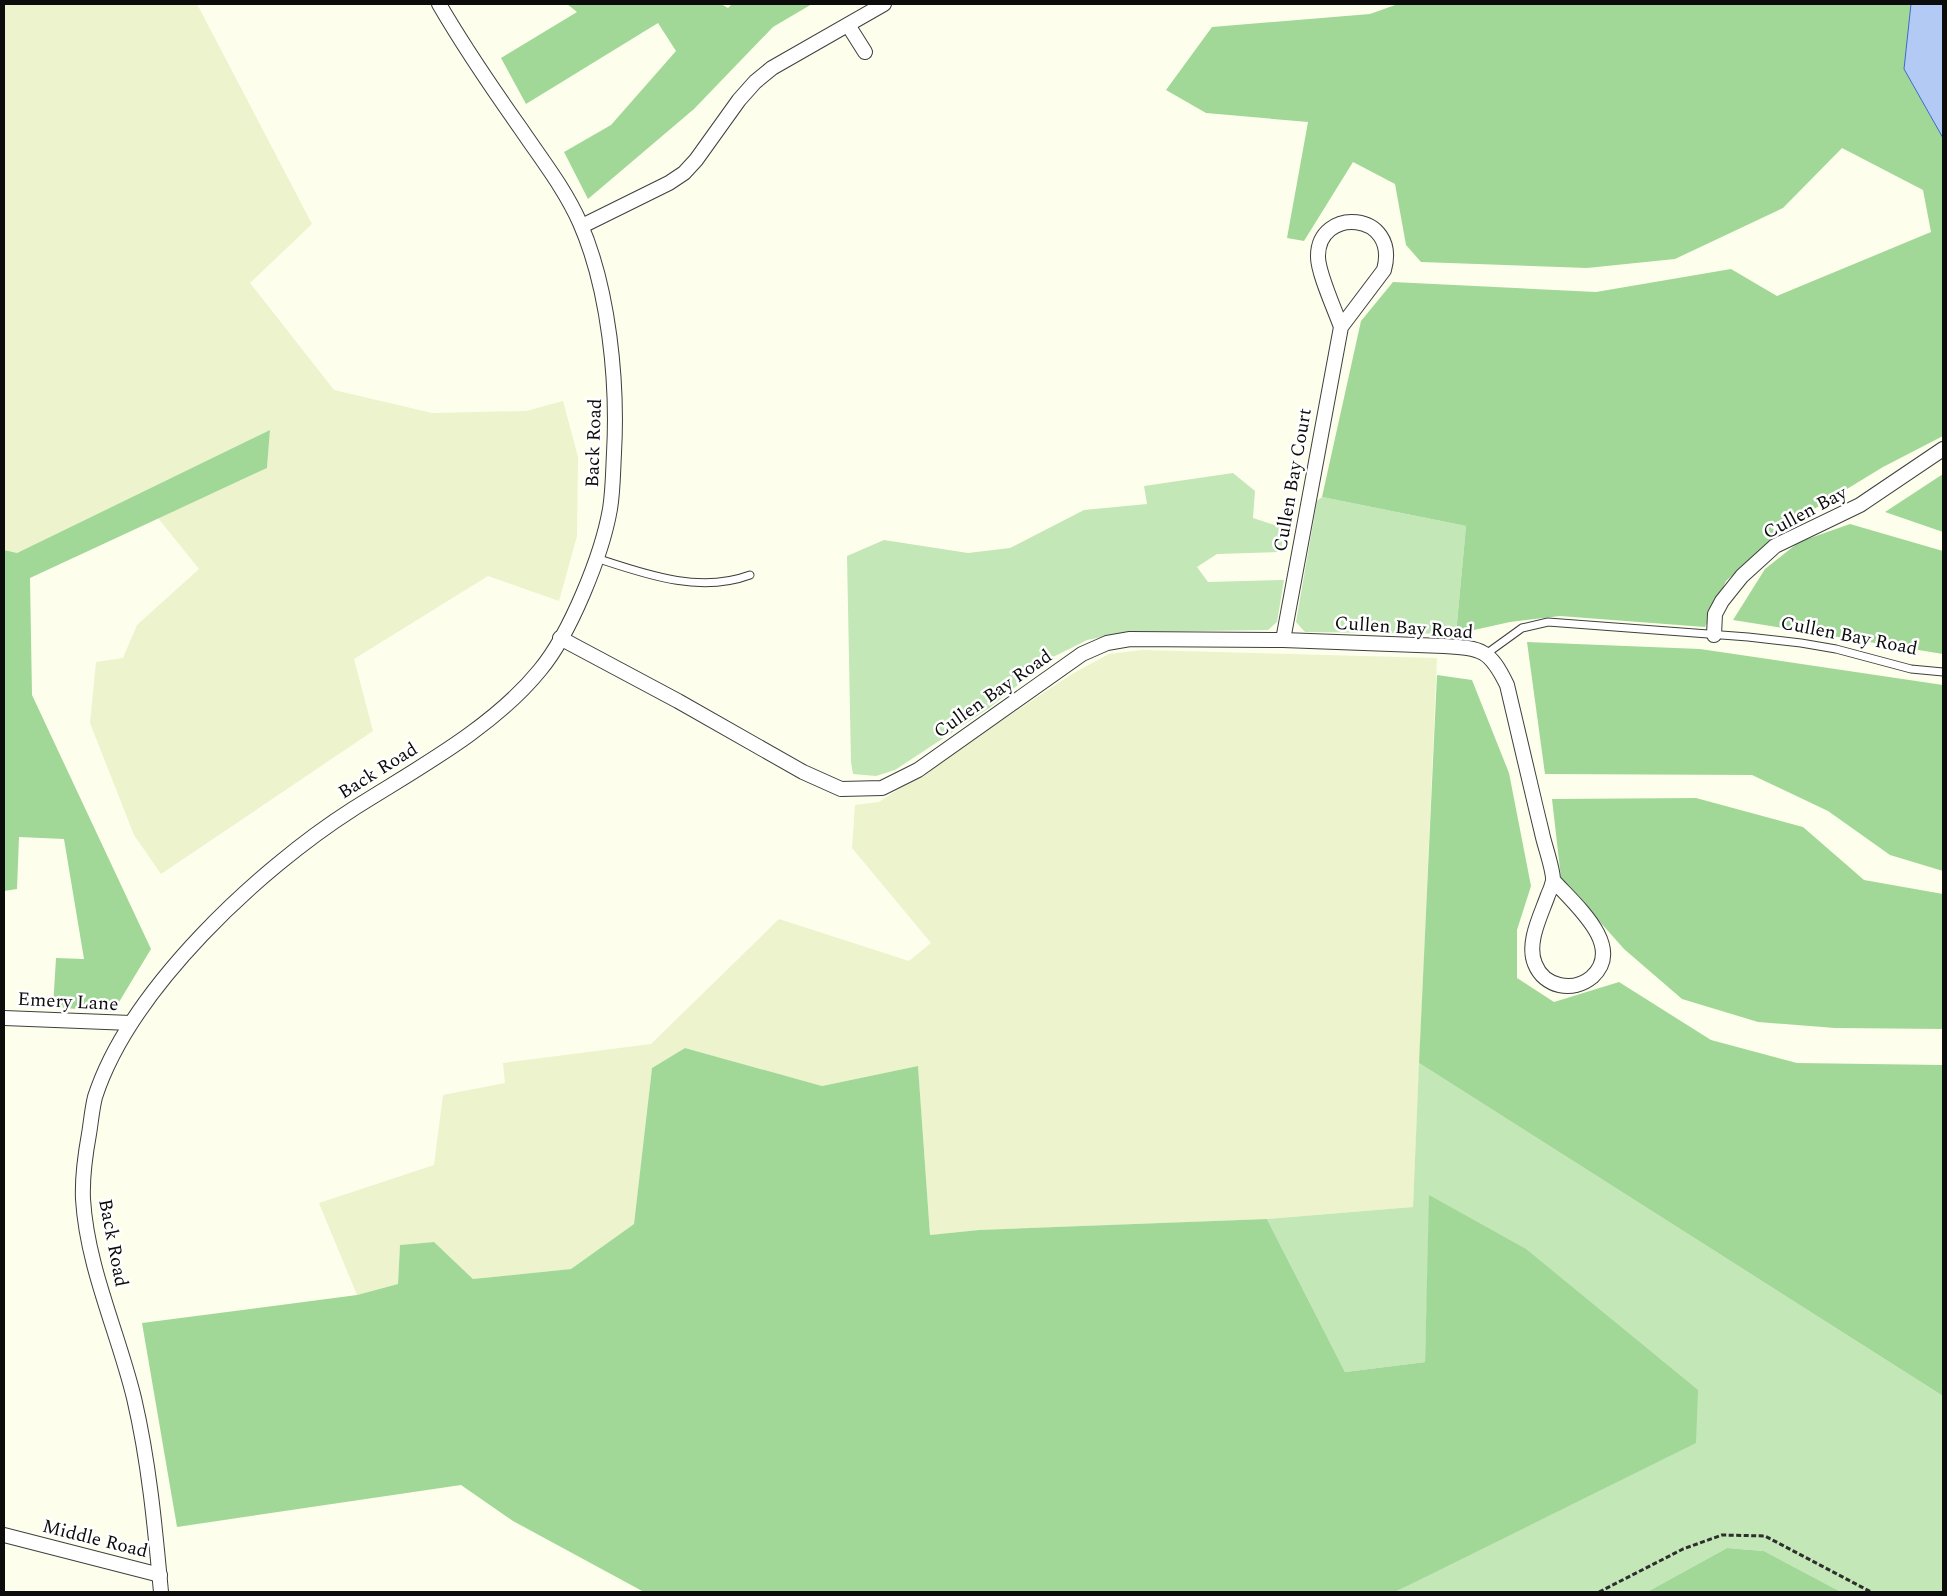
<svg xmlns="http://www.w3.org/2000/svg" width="1947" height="1596" font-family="Spectral,serif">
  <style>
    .farmland { fill: #ecf3cd }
    .green { fill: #c3e7b7 }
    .forest { fill: #a2d897 }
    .water { fill: #b2caf4; stroke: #3b6ac9 }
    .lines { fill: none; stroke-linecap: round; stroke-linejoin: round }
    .lane-casing { stroke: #3f3f3f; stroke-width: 9 }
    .street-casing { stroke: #3f3f3f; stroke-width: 16 }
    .path { stroke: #2e2e2e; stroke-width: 3; stroke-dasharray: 5 2.5; stroke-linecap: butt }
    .lane { stroke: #fff; stroke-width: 7 }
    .street { stroke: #fff; stroke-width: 14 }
    .labels { text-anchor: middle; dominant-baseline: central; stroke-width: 5; stroke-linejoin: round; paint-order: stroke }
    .street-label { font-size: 19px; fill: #0c0c0c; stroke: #fff }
  </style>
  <rect width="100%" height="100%" fill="#fdffec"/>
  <g class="farmland">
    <path d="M4 4H197L312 224 250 283 334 390 432 413 526 411 563 401 578 457 577 536 559 601 488 576 354 659 373 731 161 874 134 835 90 723 96 662 123 658 137 625 199 569 158 518 267 468 270 430 17 553 4 550Z"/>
    <path d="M1142 650 1437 658 1413 1207 1267 1219 979 1230 930 1235 918 1066 822 1086 685 1048 652 1068 634 1224 571 1269 473 1279 434 1242 400 1245 398 1284 357 1295 319 1203 434 1165 443 1095 505 1083 503 1063 651 1044 779 919 909 961 931 943 852 848 855 805 879 802 1072 674 1109 654Z"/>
  </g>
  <g class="green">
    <path d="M1233 473 1255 491 1253 518 1284 528 1281 552 1217 554 1197 567 1208 582 1284 580 1277 622 1268 630 1126 632 1087 640 1053 657 989 708 895 770 876 776 853 774 851 762 847 556 884 540 968 553 1010 548 1084 510 1147 504 1144 486Z"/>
    <path d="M1322 497 1466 526 1456 634 1305 632 1296 622 1317 501Z"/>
    <path d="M1419 1063 1943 1396V1592H1841L1764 1551 1727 1548 1647 1592H1395L1434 1572 1430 1196 1425 1362 1345 1372 1267 1219 1413 1207Z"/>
  </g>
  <g class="forest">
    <path d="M567 4H721L728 8 732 4H812L773 27 694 109 588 199 564 152 611 125 676 51 658 23 526 104 501 58 577 12Z"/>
    <path d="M1398 4H1911L1904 69 1943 138V436L1883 467 1788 525 1726 581 1705 627 1560 616 1510 622 1456 634 1466 526 1322 497 1361 321 1393 282 1596 292 1731 269 1777 296 1931 232 1923 190 1842 148 1783 208 1675 259 1587 268 1421 262 1406 245 1395 184 1353 162 1304 241 1287 238 1308 122 1206 113 1166 90 1212 27 1370 14Z"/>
    <path d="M270 430 267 468 30 578 32 695 151 949 113 1012 53 1007 56 958 84 959 64 839 19 837 17 889 4 891V550L17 553Z"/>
    <path d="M1943 474V532L1885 512Z"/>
    <path d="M1850 524 1943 551V654L1733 620 1765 569 1799 542Z"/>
    <path d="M1527 642 1700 649 1943 685V871L1890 855 1828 811 1752 775 1545 774Z"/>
    <path d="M1437 675 1472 680 1509 773 1531 886 1517 930V978L1554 1002 1619 982 1711 1040 1797 1063 1943 1065V1396L1419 1063Z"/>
    <path d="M1696 798 1803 827 1864 880 1943 894V1029L1835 1028 1758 1022 1682 999 1624 949 1561 878 1552 799Z"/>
    <path d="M685 1048 822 1086 918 1066 930 1235 979 1230 1267 1219 1345 1372 1425 1362 1429 1195 1526 1249 1698 1390 1696 1443 1395 1592H644L513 1521 461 1485 177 1527 142 1323 357 1295 398 1284 400 1245 434 1242 473 1279 571 1269 634 1224 652 1068Z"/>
    <path d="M1727 1548 1764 1551 1841 1592H1647Z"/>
  </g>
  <path class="water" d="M1911 4H1943V138L1904 69Z"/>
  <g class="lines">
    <g class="lane-casing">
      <g id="lane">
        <path d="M596 558C645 574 699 594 750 575"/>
        <path d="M1486 654 1522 628 1548 622 1748 637 1801 643 1836 649 1911 669 1943 672"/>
      </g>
    </g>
    <g class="street-casing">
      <g id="street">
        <path d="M848 25 865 52"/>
        <path d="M582 226 669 183 684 173 696 160 739 100 755 82 772 68 884 4"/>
        <path d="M1714 635 1715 614 1722 601 1742 576 1775 546 1860 505 1943 449"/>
        <path d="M560 638 678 701 803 772 841 789 882 788 918 770 1082 654 1107 643 1130 639 1283 640 1444 646C1482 648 1490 650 1507 685 1519 735 1530 784 1542 833 1544 844 1554 871 1553 881 1552 885 1550 891 1548 895 1541 915 1526 943 1535 964 1544 987 1573 993 1592 977 1626 946 1573 903 1553 880"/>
        <path d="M1283 640 1341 327 1384 270C1400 211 1317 206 1318 257 1318 273 1335 310 1341 327"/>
        <path d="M4 1018 131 1023"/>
        <path d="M4 1535 160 1575"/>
        <path d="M161 1592C155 1527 149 1462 134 1398 118 1332 87 1267 83 1199 82 1177 85 1156 89 1134 91 1122 92 1109 95 1097 130 989 259 869 353 809 416 769 492 729 540 670 570 634 602 555 610 509 613 491 613 471 614 453 618 382 609 289 580 223 565 189 542 160 521 129 492 88 464 47 439 4"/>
      </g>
    </g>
    <path class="path" d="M1599 1592 1683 1549 1722 1535 1765 1536 1871 1592"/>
    <use href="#lane" class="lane"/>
    <use href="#street" class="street"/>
  </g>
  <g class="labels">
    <g class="street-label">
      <text transform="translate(594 443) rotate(-88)">Back Road</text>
      <text transform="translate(1293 480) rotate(-80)">Cullen Bay Court</text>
      <text transform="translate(1805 513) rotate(-28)">Cullen Bay</text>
      <text transform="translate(1404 628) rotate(4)">Cullen Bay Road</text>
      <text transform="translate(1849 636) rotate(11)">Cullen Bay Road</text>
      <text transform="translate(993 694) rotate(-35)">Cullen Bay Road</text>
      <text transform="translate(378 771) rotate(-32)">Back Road</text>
      <text transform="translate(68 1002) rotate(3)">Emery Lane</text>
      <text transform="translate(113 1243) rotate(79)">Back Road</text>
      <text transform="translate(95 1539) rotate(14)">Middle Road</text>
    </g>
  </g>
  <rect width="1947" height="1596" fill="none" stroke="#0c0c0c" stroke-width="10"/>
</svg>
